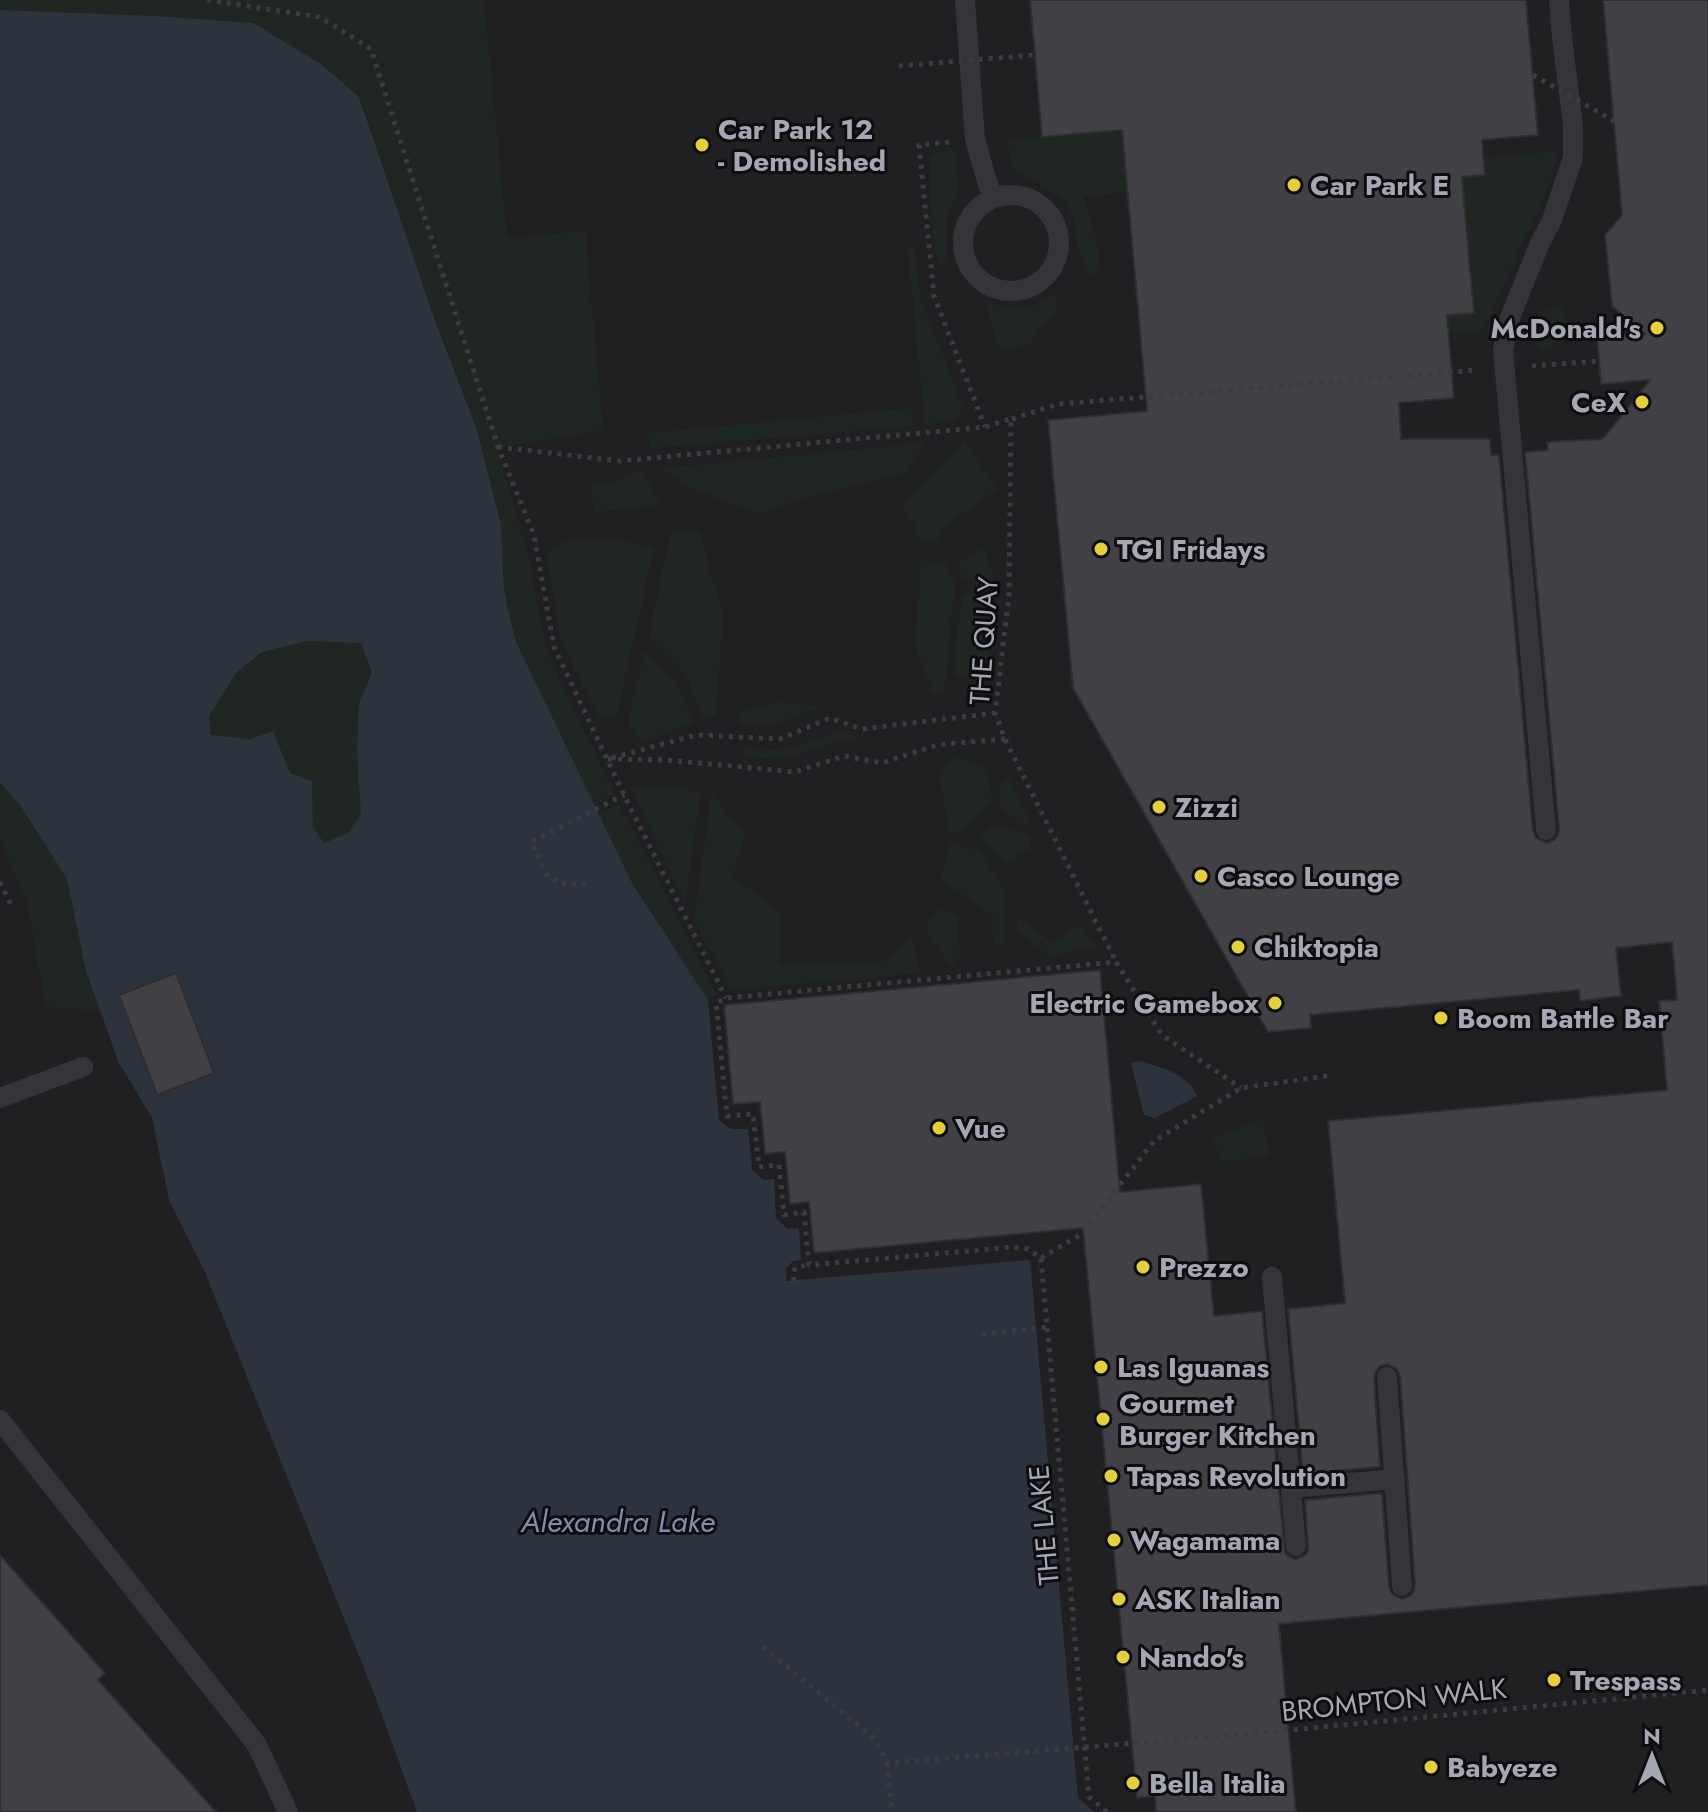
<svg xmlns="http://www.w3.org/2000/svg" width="1708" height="1812" font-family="Jost,sans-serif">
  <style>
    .built { fill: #201f22 }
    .green { fill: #202722 }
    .water { fill: #2d333c; fill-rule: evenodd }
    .building { fill: #404045; stroke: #2e2d31; stroke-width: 2 }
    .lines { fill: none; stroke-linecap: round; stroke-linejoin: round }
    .path { stroke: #3b3b40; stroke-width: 5; stroke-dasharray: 4 6; stroke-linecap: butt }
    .service { stroke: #353439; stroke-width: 20 }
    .path-bridge { stroke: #3b3b40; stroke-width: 5; stroke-dasharray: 4 6; stroke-linecap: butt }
    .poi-dot { fill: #e5cf3b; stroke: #0e0e10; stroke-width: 3 }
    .labels { text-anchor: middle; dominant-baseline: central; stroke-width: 6; stroke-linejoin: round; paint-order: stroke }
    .poi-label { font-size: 28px; font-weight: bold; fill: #a6a7b4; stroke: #0e0e10; text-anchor: start }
    .street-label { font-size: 28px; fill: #a6a7b4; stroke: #0e0e10 }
    .water-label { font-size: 30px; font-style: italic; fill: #7f8ead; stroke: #0e0e10 }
  </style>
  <rect width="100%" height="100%" fill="#131315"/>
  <rect class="built" x="0" y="0" width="1708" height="1812"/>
  <g class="green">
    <path d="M0 0H484L507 238 585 231 603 430 498 448 528 556 546 649 614 794 594 805 516 642 504 591 501 524 477 430 419 274 359 97 253 23 0 10Z"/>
    <path d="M1122 130 1127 192 1084 197 1096 239 1099 266 1091 278 1080 258 1074 221 1062 198 1011 168 1008 140Z"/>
    <path d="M954 149 959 186 957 196 946 220V261L941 268C926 235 930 189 929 154Z"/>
    <path d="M1557 151 1554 175 1483 331 1448 334 1446 315 1473 313 1462 177 1485 175 1484 158Z"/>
    <path d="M908 248H914L921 300 963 407 956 421 925 424Z"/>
    <path d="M1056 292 1057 309 1028 346 1005 349 997 345 987 302C1011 310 1037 311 1056 292Z"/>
    <path d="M1562 306 1570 338 1542 352 1533 338 1541 327 1543 311Z"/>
    <path d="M911 408 913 426 651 448 648 433Z"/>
    <path d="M964 441 998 489 946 525 937 541H922L903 506 925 480Z"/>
    <path d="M926 443 906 473 796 500 759 514 682 485 664 468Z"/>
    <path d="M641 469 661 505 595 512 590 485 617 482Z"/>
    <path d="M671 531H699L723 614 716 715 703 719 687 676 649 637Z"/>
    <path d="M611 539 654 548 616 717H599L562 644 546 552 566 541Z"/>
    <path d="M983 548 996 583 995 590 961 577 960 561Z"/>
    <path d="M921 560 945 563 955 582 944 690 933 695 916 646Z"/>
    <path d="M981 592 991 603 989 653 973 683 954 674 962 595Z"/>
    <path d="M308 641 361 642 372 672 359 704 357 750 362 814 348 833 323 843 313 827 312 781 290 773 273 732 250 739 211 736 208 716 236 673 262 652Z"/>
    <path d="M645 651 676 681 693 722 641 743 629 724 631 706Z"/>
    <path d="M775 702 820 706 773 726 739 724V713Z"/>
    <path d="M842 731 856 737 853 742 845 739 785 759 743 757V749L785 750Z"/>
    <path d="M953 756C987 766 988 768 992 802L963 832H948L940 775Z"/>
    <path d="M1008 776 1032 823 1022 825 1001 808 998 789Z"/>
    <path d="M0 782 20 805 67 879 78 932 100 1011 46 1007 28 906 0 839Z"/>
    <path d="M682 788 700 793 685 903 631 789Z"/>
    <path d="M712 794 745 832 733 876 780 912 779 965 881 963 912 936 921 973 731 990 694 920Z"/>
    <path d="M619 804 716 994 708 1000 632 883 599 814Z"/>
    <path d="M994 825 1030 835V849L1006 863 979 835Z"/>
    <path d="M950 843 980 851 1006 892 1003 923V944H994L992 927 995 918 941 878Z"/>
    <path d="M941 908 957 915 960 956 951 966 924 928Z"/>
    <path d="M1019 917 1052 943 1080 925 1096 947 1049 956 1016 929Z"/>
    <path d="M1262 1118 1269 1156 1222 1162 1213 1139Z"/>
  </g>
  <g class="water">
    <path d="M0 10 154 16 253 23 321 64 359 97 432 312 477 430 501 524 504 591 516 642 632 883 708 1000 719 1120 731 1129H748L752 1169 763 1180 774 1179 776 1218 788 1229 799 1228 801 1260 793 1261 786 1269V1281L1030 1260 1078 1798 1094 1812H417L375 1696 204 1270 169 1200 152 1118 119 1063 86 971 67 879 20 805 0 782ZM308 641 361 643 372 672 359 704 357 750 361 814 348 833 324 843 313 827 312 781 290 773 273 731 250 739 211 735 209 716 236 673 262 652Z"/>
    <path d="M1139 1061C1161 1067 1187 1073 1197 1096L1155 1118 1144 1115 1131 1063Z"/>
  </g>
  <g class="building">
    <path d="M1030 0H1526L1538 135 1482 140 1485 175 1462 177 1474 313 1447 315 1454 398 1399 403 1401 439H1490L1491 455H1499L1533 831 1536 838 1546 843 1554 840 1558 835 1559 829 1525 452 1548 450 1547 442 1601 439 1605 436 1650 380 1601 384 1597 338 1645 334 1612 306 1605 235 1622 215 1603 0H1708V1585L1279 1624 1296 1812H1156L1155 1796 1137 1798 1083 1228 814 1253 809 1202 790 1204 785 1152 765 1154 760 1102 733 1104 724 1005 1100 970 1120 1192 1201 1184 1214 1316 1262 1311 1285 1553 1290 1557 1296 1559 1304 1556 1308 1551 1305 1500 1382 1493 1389 1587 1392 1594 1402 1599 1410 1596 1414 1591 1415 1585 1400 1376 1397 1369 1387 1364 1380 1366 1376 1371 1374 1377 1380 1467 1303 1474 1288 1309 1345 1303 1328 1121 1667 1090 1659 1001 1677 1000 1672 942 1616 948 1621 996 1580 1001 1579 990 1310 1015 1311 1028 1268 1032 1073 688 1048 420 1147 411 1122 130 1042 137Z"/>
    <path d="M176 973 214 1073 157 1095 119 995Z"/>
    <path d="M0 1555 105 1673 98 1680 216 1812H0Z"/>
  </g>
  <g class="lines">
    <g class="path">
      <path d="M207 0 320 17 371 49 498 447 534 535 554 647 624 795 726 998"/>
      <path d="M949 142 919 145 934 296 985 427"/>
      <path d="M1532 366 1599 361"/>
      <path d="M1012 419 1058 404 1478 370"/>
      <path d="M498 447 620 461 985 427 1011 419 1009 596 995 713 1005 739 1116 962"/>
      <path d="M612 758 696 735 780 739 830 718 862 729 995 713"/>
      <path d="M608 759 666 760 795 772 844 756 882 763 937 745 1005 739"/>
      <path d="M0 882 12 907"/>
      <path d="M586 885 559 883 546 874 531 842 624 795"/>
      <path d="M1041 1258 1082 1234 1154 1141 1241 1088 1327 1076"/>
      <path d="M794 1281 793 1272 796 1267 809 1265"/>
      <path d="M982 1334 1047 1327"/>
      <path d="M763 1647 875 1739 887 1763 1260 1733 1708 1690"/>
      <path d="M887 1763 892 1812"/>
      <path d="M1107 1812 1089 1797 1041 1258 1028 1249 1013 1247 809 1265 804 1212 784 1215 779 1165 759 1167 753 1114 727 1116 716 1003 726 998 1116 962 1162 1035 1241 1088"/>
    </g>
    <g class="service">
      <path d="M965 0 975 139 986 178 993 198"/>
      <circle cx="1011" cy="243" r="48"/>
      <path d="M1546 830 1503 350 1509 320 1540 243 1551 222 1573 158V125L1562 38 1559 0"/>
      <path d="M0 1098 83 1067"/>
      <path d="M1272 1277 1296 1546"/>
      <path d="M1387 1377 1402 1586"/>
      <path d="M0 1420 257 1745 288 1812"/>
      <path d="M1291 1488 1395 1479"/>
    </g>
    <g class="path-bridge">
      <path d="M899 66 1034 55"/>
      <path d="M1533 75 1614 121"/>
    </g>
  </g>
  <g class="poi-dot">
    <circle cx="702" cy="145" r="8"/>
    <circle cx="1294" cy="185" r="8"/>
    <circle cx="1657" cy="328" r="8"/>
    <circle cx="1642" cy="402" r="8"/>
    <circle cx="1101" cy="549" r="8"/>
    <circle cx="1159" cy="807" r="8"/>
    <circle cx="1201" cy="876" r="8"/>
    <circle cx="1238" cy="947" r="8"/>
    <circle cx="1275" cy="1003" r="8"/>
    <circle cx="1441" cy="1018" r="8"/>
    <circle cx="939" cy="1128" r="8"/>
    <circle cx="1143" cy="1267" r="8"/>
    <circle cx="1101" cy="1367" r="8"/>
    <circle cx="1103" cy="1419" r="8"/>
    <circle cx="1111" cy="1476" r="8"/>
    <circle cx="1114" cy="1540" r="8"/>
    <circle cx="1119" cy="1599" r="8"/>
    <circle cx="1123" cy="1657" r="8"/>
    <circle cx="1554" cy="1680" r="8"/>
    <circle cx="1431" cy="1767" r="8"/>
    <circle cx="1133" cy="1783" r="8"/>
  </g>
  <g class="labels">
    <g class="poi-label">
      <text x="718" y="129">Car Park 12<tspan x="718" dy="32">- Demolished</tspan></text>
      <text x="1310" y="185">Car Park E</text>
      <text x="1641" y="328" text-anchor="end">McDonald's</text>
      <text x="1626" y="402" text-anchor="end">CeX</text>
      <text x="1117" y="549">TGI Fridays</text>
      <text x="1175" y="807">Zizzi</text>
      <text x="1217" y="876">Casco Lounge</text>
      <text x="1254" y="947">Chiktopia</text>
      <text x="1259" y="1003" text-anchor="end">Electric Gamebox</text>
      <text x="1457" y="1018">Boom Battle Bar</text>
      <text x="955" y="1128">Vue</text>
      <text x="1159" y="1267">Prezzo</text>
      <text x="1117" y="1367">Las Iguanas</text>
      <text x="1119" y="1403">Gourmet<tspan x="1119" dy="32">Burger Kitchen</tspan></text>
      <text x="1127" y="1476">Tapas Revolution</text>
      <text x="1130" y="1540">Wagamama</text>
      <text x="1135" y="1599">ASK Italian</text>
      <text x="1139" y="1657">Nando's</text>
      <text x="1570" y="1680">Trespass</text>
      <text x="1447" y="1767">Babyeze</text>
      <text x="1149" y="1783">Bella Italia</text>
    </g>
    <g class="street-label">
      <text transform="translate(984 641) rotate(-86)">THE QUAY</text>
      <text transform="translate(1044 1525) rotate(-95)">THE LAKE</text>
      <text transform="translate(1394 1700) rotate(-6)">BROMPTON WALK</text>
    </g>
    <g class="water-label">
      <text x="618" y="1521">Alexandra Lake</text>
    </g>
  </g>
  <g transform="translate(1652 1756)" stroke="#0e0e10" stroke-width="6" paint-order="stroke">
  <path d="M0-6L14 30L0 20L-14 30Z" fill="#a6a7b4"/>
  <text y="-12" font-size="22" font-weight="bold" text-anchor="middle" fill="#a6a7b4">N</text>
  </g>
</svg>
